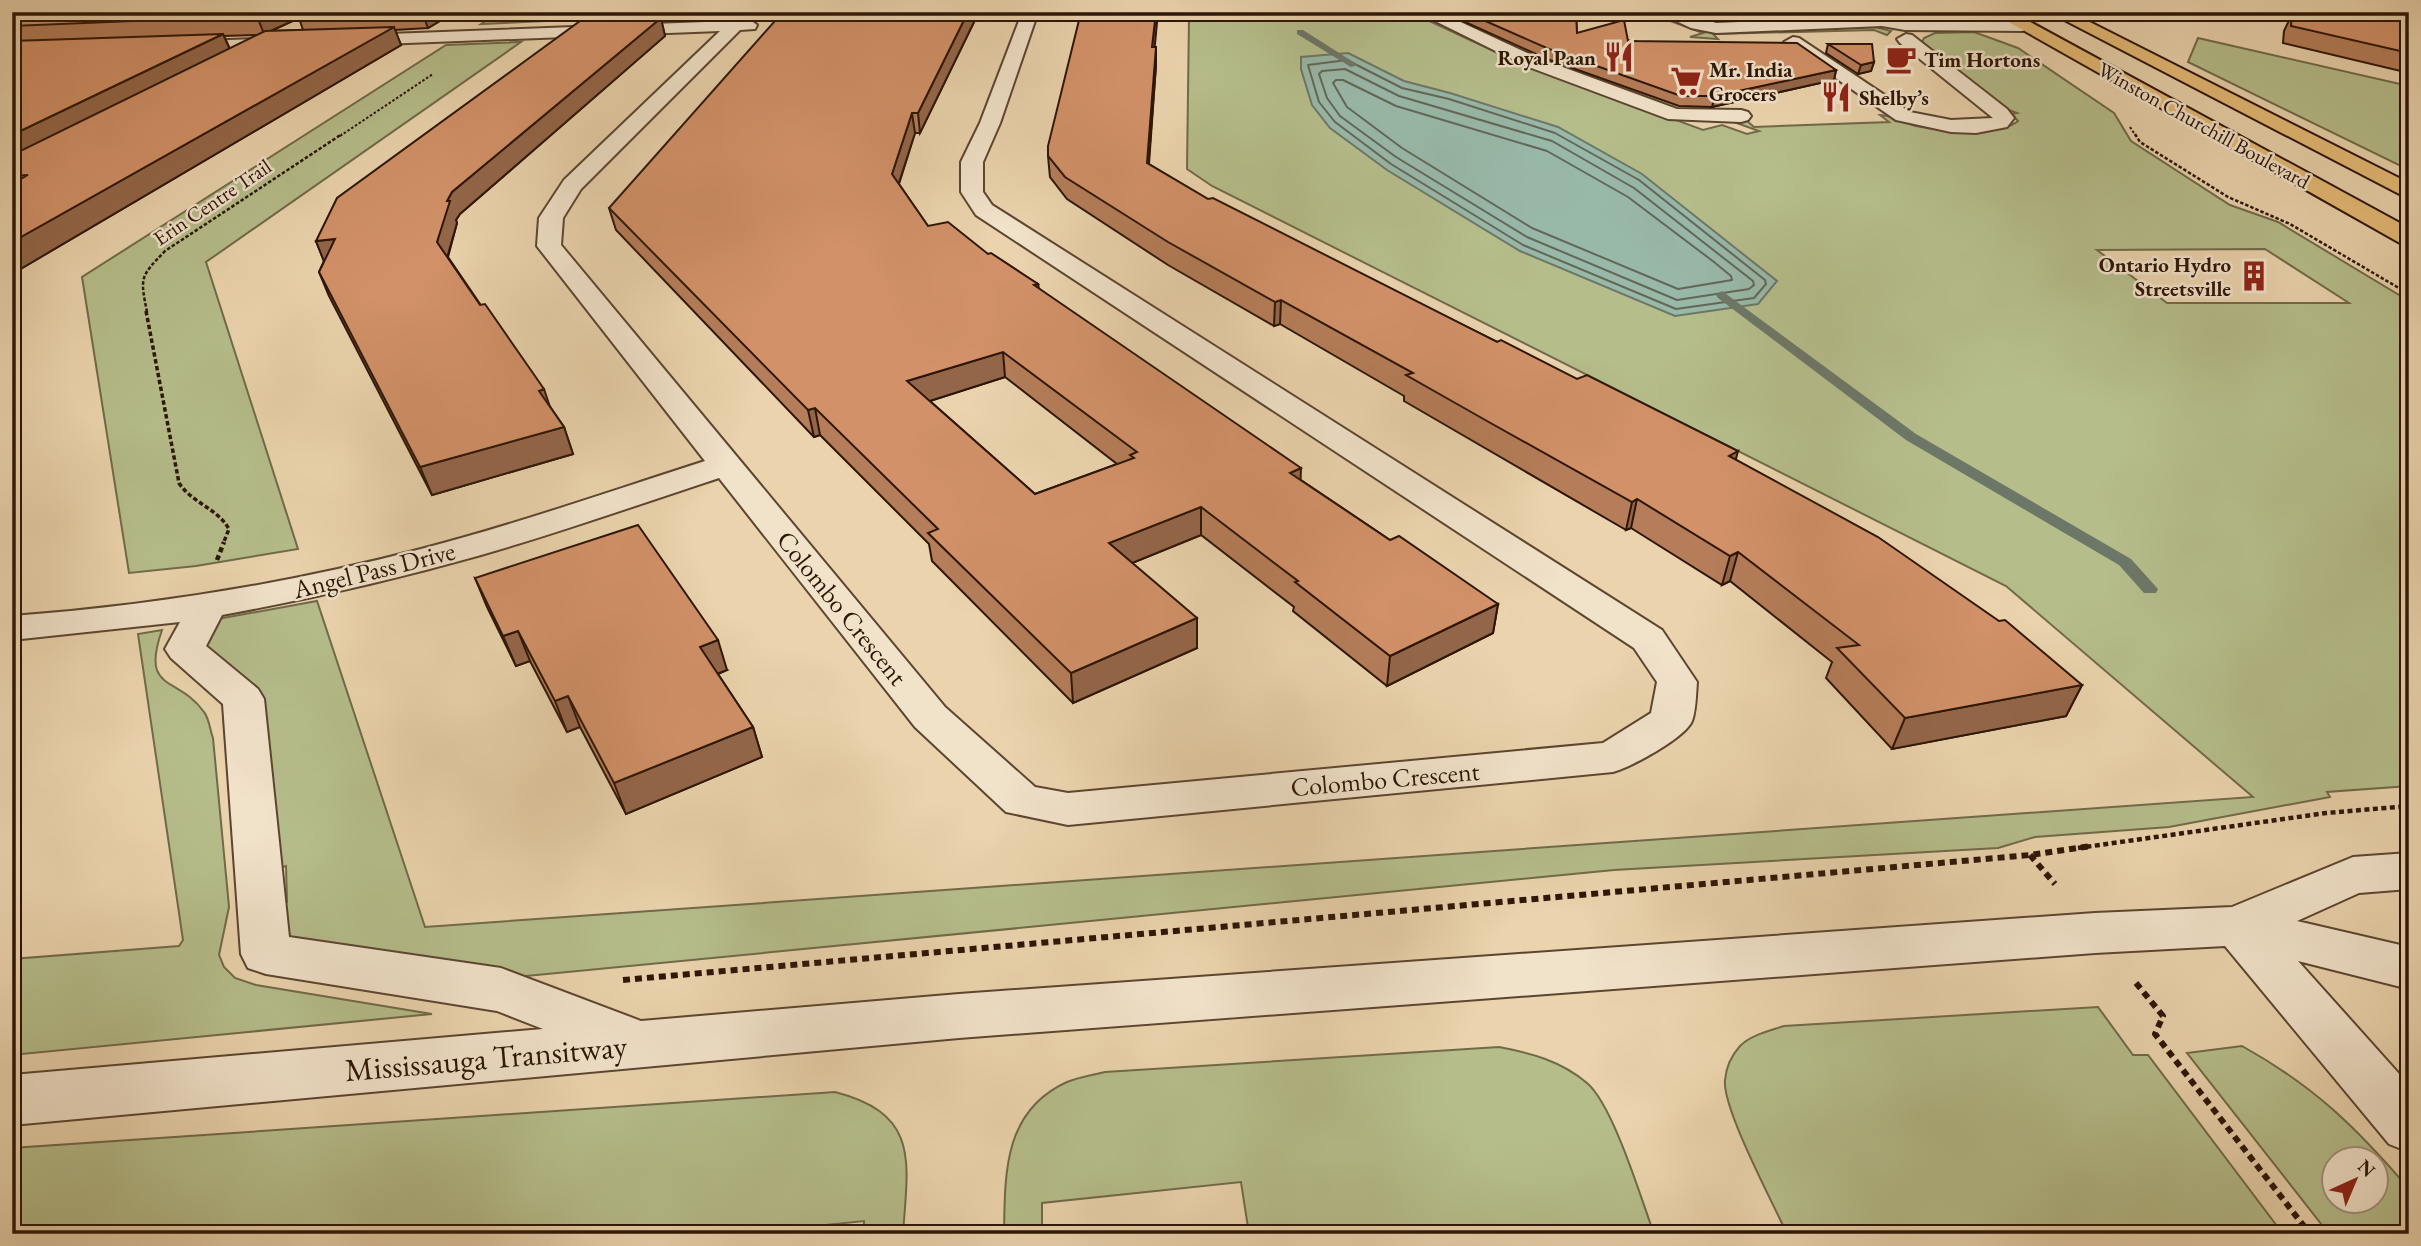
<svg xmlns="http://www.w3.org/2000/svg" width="2421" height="1246" font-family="'EB Garamond',serif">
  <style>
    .green { fill: #b5bd8b; stroke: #716a49; stroke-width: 2; fill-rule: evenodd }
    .water { fill: #98b8a8; stroke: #6d7768; stroke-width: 2 }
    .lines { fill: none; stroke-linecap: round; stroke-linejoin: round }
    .shore { stroke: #626758; stroke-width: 2 }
    .stream { fill: #6d7768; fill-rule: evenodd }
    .minor-tunnel { stroke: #c4ad8c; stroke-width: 18; stroke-dasharray: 18 9; stroke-linecap: butt }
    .minor-casing { stroke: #5c4530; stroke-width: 4 }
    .major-casing { stroke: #2d1607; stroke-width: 4 }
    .path-far4 { stroke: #2d1607; stroke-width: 2; stroke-dasharray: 2.5 2; stroke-linecap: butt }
    .path-far3 { stroke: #2d1607; stroke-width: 2.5; stroke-dasharray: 3.5 2; stroke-linecap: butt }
    .path-far2 { stroke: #2d1607; stroke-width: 3.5; stroke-dasharray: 4.5 2.5; stroke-linecap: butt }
    .path-far1 { stroke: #2d1607; stroke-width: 4.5; stroke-dasharray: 5 3.5; stroke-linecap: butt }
    .path { stroke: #2d1607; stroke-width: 6; stroke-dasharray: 7 5; stroke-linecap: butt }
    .minor { fill: #f1e2ca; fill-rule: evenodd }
    .major { fill: #e5ba76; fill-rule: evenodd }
    .wall { fill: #b57d59; stroke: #2d1607; stroke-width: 2; fill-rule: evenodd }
    .shaded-wall { fill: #936649; stroke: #2d1607; stroke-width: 2 }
    .building { fill: #d29168; stroke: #2d1607; stroke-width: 2; fill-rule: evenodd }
    .labels { text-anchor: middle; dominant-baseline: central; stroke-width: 5; stroke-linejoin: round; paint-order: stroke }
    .far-poi-label { font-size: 21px; font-weight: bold; fill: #2d1607; stroke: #f1e2ca; text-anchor: start }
    .far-street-label { font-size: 21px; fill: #2d1607; stroke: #f1e2ca }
    .street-label { font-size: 26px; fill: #2d1607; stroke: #f1e2ca }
    .near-street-label { font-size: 32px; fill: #2d1607; stroke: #f1e2ca }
  </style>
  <rect width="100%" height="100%" fill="#ead3ad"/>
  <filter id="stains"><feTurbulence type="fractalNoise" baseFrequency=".00286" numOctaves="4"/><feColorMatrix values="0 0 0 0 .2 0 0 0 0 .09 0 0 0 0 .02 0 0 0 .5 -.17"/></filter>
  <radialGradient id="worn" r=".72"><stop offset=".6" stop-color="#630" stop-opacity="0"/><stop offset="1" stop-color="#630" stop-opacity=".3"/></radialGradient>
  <g class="green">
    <path d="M498 12H559L546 21 481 24Z"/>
    <path d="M1268 12H1410L1511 59 1703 130 1722 125 1747 134 1759 131 1731 121 1746 120 1754 127 1889 122 1880 115C1893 115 1904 123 1916 126 1937 130 2002 136 2018 121L2012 114 2017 113 2004 108 1922 42 1924 38 1935 33 1974 32 2018 48 2114 113 2131 141 2230 205 2278 222 2409 301V786L2327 792 2330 797 2169 827 2035 837 1998 848 1614 870 486 980 296 957 268 909 287 902 286 866 269 871 245 712 195 649 207 621 317 601 425 927 2253 797 2006 586 1212 186 1187 169 1189 17ZM2265 249 2349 303H2167L2097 250Z"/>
    <path d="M1646 12H1657L1715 31 1875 27 1891 31 1887 35 1874 30 1713 34 1718 39 1690 37 1703 33Z"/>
    <path d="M2198 38 2409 86V170L2188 62Z"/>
    <path d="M521 42 206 262 298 549 196 566 129 573 82 277 446 45Z"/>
    <path d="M162 630C140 693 178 675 204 712 209 718 210 730 213 738L229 907 219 955 224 967 235 978 256 985 432 1014 12 1055V959L179 946 183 940 138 634Z"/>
    <path d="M2098 1007 2133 1055H2148L2283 1234H1787C1773 1203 1722 1108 1725 1080 1726 1068 1732 1055 1740 1046 1751 1035 1769 1031 1784 1026Z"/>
    <path d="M2242 1046C2314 1086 2356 1127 2409 1189V1234H2329L2187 1053ZM2334 1158H2376V1200H2334Z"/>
    <path d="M1499 1047C1531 1053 1561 1061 1587 1083 1613 1105 1641 1198 1654 1234H1249L1241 1182 1042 1203V1234H1004C1005 1174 1003 1111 1067 1082 1079 1077 1093 1075 1105 1072Z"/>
    <path d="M835 1092C920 1114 908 1161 903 1234H864V1221L739 1234H12V1148Z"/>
  </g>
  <path class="water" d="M1348 53 1404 81 1450 93 1558 127 1642 174 1777 281 1758 304 1675 316 1520 251 1387 170 1330 128 1312 105 1301 69V57Z"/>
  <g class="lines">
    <g class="shore">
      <path d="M1347 60 1402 88 1449 99 1555 133 1639 180 1765 280 1766 284 1754 298 1676 309 1523 245 1391 164 1335 122 1319 102 1308 65Z"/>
      <path d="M1345 69 1399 96 1552 141 1634 188 1753 281 1754 285 1749 289 1677 300 1527 237 1396 157 1340 116 1327 98 1319 74 1322 71Z"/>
      <path d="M1336 80H1343L1396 106 1547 151 1628 197 1714 262 1731 276 1732 280 1678 289 1532 228 1402 148 1347 107 1333 83Z"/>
    </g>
    <g class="stream">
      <path d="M1297 30H1303L1358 65 1351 67 1297 34Z"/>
      <path d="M1722 291 1916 434 2131 559 2158 589 2156 593H2144L2119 565 1906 440 1718 298 1716 295Z"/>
    </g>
    <path class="minor-tunnel" d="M1747 12 1761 15"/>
    <g class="minor-casing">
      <g id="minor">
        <path d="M739 12H757L750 20 757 25 755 29 740 30 581 189 563 218 561 245 945 707 1035 787 1068 793 1603 743 1651 713 1657 682 1634 648 976 215 961 192V162L980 123 1022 13 1014 17 915 20 913 17 920 12H1038L1000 123 983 162V192L992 205 1662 630 1697 682C1696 694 1696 710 1692 721 1685 738 1631 767 1613 772L1068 825 1006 812 915 727 719 478C640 504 561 532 481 555 396 579 310 599 222 615L206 646 258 689 264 699 289 937 501 968 641 1021 959 994 2095 913 2232 907 2353 857 2409 853V889L2359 893 2297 921 2409 947V989L2298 961 2409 1085V1152L2389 1144 2225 946 2095 953 959 1038 12 1125V1075L543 1029 497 1011 266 974 248 968 241 954 223 704 171 658 165 649 180 622 12 640V616C150 606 287 584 421 549 517 524 611 491 705 461L537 246 539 218 564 180 720 31 177 52 168 47 177 42 731 21Z"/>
        <path d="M1417 12H1439L1538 58 1677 109 1741 110 1748 112 1751 116 1748 120 1741 122 1668 119 1526 66Z"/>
        <path d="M1657 12H1681L1716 23 1883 16 1905 20 2023 21 2031 26 2023 31 1905 30 1882 26 1716 33 1691 28Z"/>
        <path d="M1906 34 1912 35 2007 109 2014 118 2007 127 1976 133 1951 132 1896 120 1784 42 1793 37 1799 38 1910 112 1951 120 1993 118 1900 43 1897 39Z"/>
      </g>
    </g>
    <g class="major-casing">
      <g id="major">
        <path d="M1991 12H2012L2409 228V245L2400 243Z"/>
        <path d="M2049 12H2070L2409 183V199Z"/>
      </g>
    </g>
    <g class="path-far4">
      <path d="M2130 127 2136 136"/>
      <path d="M340 136 433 74"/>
    </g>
    <g class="path-far3">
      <path d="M2135 134 2140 142 2228 197 2290 224 2409 294"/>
      <path d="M147 312C140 277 140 277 165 251L342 134"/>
    </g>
    <path class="path-far2" d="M146 311 179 483C192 503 217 508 229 529L223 544"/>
    <g class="path-far1">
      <path d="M217 560 224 542"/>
      <path d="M2078 848 2326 813 2409 806"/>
    </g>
    <g class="path">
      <path d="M2030 855 2055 884"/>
      <path d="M623 980 2030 855 2091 846"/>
      <path d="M2136 983 2163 1016 2155 1034 2310 1234"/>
    </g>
    <use href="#minor" class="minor"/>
    <use href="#major" class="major"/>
  </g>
  <g class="wall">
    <path d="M12 12H455L428 28 395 30 401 45 12 274ZM299 18 303 30 271 31 282 26ZM258 35 230 49 224 36Z"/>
    <path d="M604 12H691L683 19 661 20 665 36 460 214 456 220 457 223 448 257 564 427 573 454 432 495 329 296 319 272 324 261 316 241 606 20Z"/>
    <path d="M1443 12H1576L1577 33 1836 70 1834 80 1712 107 1679 106 1547 59Z"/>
    <path d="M2409 12V73L2283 43 2284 31 2292 14Z"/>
    <path d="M974 22 920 133H915L899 184 928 226 988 254 1038 284 1039 289 1301 480 1390 540 1498 604 1493 633 1387 686 1293 611 1294 607 1201 535 1132 563 1197 648 1073 703 932 561 929 544 820 435 814 437 616 230 609 208ZM1005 377 1117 464 1035 494 930 401Z"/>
    <path d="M1828 44 1874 62 1871 71 1858 74 1826 53Z"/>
    <path d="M1154 47H1156V65L1149 164 1208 199 1736 460 2082 685 2066 716 1892 749 1826 678 1832 662 1730 581 1722 585 1631 528 1626 530 1404 401V396L1280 324 1274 326 1168 265 1067 199 1050 177 1048 156Z"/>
    <path d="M475 578 727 670 718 674 753 727 762 757 626 814 580 727 567 732 530 661 516 666 487 607Z"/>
  </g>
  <g class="shaded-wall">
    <path d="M266 12H309L298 15 299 18 264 34 257 16Z"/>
    <path d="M422 12H455L428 28Z"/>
    <path d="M682 12H691L683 19Z"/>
    <path d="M968 12H973L974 22 920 133 918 113Z"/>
    <path d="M1156 12H1158L1153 65 1152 47Z"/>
    <path d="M661 18 665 36 460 214 456 220 457 223 445 265 437 242 447 201 452 192Z"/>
    <path d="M394 27 401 45 12 274V242Z"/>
    <path d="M223 34 231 52 12 162V135Z"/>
    <path d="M1156 47V65L1147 184V163Z"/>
    <path d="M1874 62 1871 71 1858 74 1861 65Z"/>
    <path d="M1836 70 1834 80 1712 107 1715 96Z"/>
    <path d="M912 113 915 133 895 195 892 174Z"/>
    <path d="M335 239 325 264 316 241Z"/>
    <path d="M1281 300 1280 324 1274 326 1275 302Z"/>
    <path d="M1003 352 1005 377 911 407 907 381Z"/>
    <path d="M544 389 553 416 539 391Z"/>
    <path d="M815 408 820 435 814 437 808 410Z"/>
    <path d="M564 427 573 454 432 495 420 467Z"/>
    <path d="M1738 451 1731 478 1729 456Z"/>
    <path d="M1301 468 1300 496 1290 473Z"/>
    <path d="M1637 499 1631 528 1626 530 1632 502Z"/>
    <path d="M1201 507V535L1110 572 1109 543Z"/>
    <path d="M1738 552 1730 581 1722 585 1730 556Z"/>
    <path d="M1498 604 1493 633 1387 686 1390 656Z"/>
    <path d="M1197 618V648L1073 703 1071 673Z"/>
    <path d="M518 631 530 661 516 666 503 636Z"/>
    <path d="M718 640 727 670 709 677 700 647Z"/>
    <path d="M2082 685 2066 716 1892 749 1905 718Z"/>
    <path d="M568 696 580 727 567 732 555 701Z"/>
    <path d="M12 700 18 709 12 716Z"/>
    <path d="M753 727 762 757 626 814 614 783Z"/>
  </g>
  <g class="building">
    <path d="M12 12H266L257 16 12 26Z"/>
    <path d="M302 12H378L298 15Z"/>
    <path d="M807 12H968L918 113H912L892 174 928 226 948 222 988 254 991 253 1038 284 1034 285 1301 468 1290 473 1390 540 1399 536 1498 604 1390 656 1295 582 1298 581 1201 507 1109 543 1197 618 1071 673 928 533 938 529 815 408 808 410 609 208 782 13ZM1003 352 1137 452 1130 455 1134 458 1035 494 907 381Z"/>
    <path d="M1081 12H1156L1152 47H1156L1147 163 1208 199 1213 198 1497 342 1501 340 1577 379 1587 375 1738 451 1729 456 1878 537 1999 621 2005 620 2082 685 1905 718 1837 648 1859 645 1738 552 1730 556 1637 499 1632 502 1487 421 1406 375 1413 373 1281 300 1275 302 1168 242 1065 177 1048 156V146Z"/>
    <path d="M1465 12H1576L1577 33 1624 20 1628 41 1797 43 1836 70 1715 96H1681L1549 49Z"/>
    <path d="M2326 12H2409V53L2291 26 2292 14Z"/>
    <path d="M661 18 452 192 447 201H450L437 242 480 305 485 304 544 389 539 391 564 427 420 467 319 272 335 239 316 241 337 198 580 21Z"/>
    <path d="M394 27 12 242V184L28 175 12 176V155L265 31Z"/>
    <path d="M223 34 12 135V41Z"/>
    <path d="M1828 44H1872L1874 62 1861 65Z"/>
    <path d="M638 525 718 640 700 647 753 727 614 783 568 696 555 701 518 631 503 636 475 578Z"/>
  </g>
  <defs>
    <g id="restaurant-bare" transform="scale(2.415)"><path d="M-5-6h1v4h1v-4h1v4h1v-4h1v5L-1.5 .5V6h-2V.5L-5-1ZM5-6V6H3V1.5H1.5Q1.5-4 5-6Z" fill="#8f2418" stroke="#f1e2ca" stroke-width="2.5" paint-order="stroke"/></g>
    <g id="cafe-bare" transform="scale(2.415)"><path d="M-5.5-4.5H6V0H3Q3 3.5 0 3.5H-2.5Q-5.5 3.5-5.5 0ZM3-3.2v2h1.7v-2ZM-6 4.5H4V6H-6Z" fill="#8f2418" stroke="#f1e2ca" stroke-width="2.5" paint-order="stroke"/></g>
    <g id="supermarket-bare" transform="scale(2.415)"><path d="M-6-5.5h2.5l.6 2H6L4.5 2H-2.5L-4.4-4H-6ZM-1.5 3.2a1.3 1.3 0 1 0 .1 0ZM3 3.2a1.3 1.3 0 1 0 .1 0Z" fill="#8f2418" stroke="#f1e2ca" stroke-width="2.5" paint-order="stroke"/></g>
    <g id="building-bare" transform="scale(2.415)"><path d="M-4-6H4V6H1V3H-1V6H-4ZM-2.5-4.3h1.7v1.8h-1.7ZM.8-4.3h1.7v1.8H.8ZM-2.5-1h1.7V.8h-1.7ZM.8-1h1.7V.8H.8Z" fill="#8f2418" stroke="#f1e2ca" stroke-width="2.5" paint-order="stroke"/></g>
  </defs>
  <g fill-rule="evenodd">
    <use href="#restaurant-bare" x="1619" y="57"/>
    <use href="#cafe-bare" x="1901" y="59"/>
    <use href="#supermarket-bare" x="1686" y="81"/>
    <use href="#restaurant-bare" x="1836" y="97"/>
    <use href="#building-bare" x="2254" y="276"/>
  </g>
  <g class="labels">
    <g class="far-poi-label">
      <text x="1596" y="57" text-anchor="end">Royal Paan</text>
      <text x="1924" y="59">Tim Hortons</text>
      <text x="1709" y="69">Mr. India<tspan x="1709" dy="24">Grocers</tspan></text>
      <text x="1859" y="97">Shelby’s</text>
      <text x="2231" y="264" text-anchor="end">Ontario Hydro<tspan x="2231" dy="24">Streetsville</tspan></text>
    </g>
    <g class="far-street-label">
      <text transform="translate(2204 125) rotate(29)">Winston Churchill Boulevard</text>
      <text transform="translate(212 202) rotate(-34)">Erin Centre Trail</text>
    </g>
    <g class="street-label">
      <text transform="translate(374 570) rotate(-14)">Angel Pass Drive</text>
      <text transform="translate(842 608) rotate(51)">Colombo Crescent</text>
      <text transform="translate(1385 779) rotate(-5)">Colombo Crescent</text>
    </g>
    <g class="near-street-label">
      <text transform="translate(486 1058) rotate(-5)">Mississauga Transitway</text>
    </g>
  </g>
  <rect width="2421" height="1246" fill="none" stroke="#ead3ad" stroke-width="42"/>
  <rect x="14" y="14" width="2393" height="1218" fill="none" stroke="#2d1607" stroke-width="3.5"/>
  <rect x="21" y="21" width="2379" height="1204" fill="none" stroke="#2d1607" stroke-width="2"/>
  <g transform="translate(2355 1180) rotate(44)"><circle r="33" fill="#f1e2ca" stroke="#a3907c" stroke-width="2"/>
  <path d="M0-5L12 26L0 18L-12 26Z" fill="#8f2418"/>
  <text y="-10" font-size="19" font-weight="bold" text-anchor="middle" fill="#2d1607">N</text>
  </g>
  <rect width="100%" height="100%" filter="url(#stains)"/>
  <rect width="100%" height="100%" fill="url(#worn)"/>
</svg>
